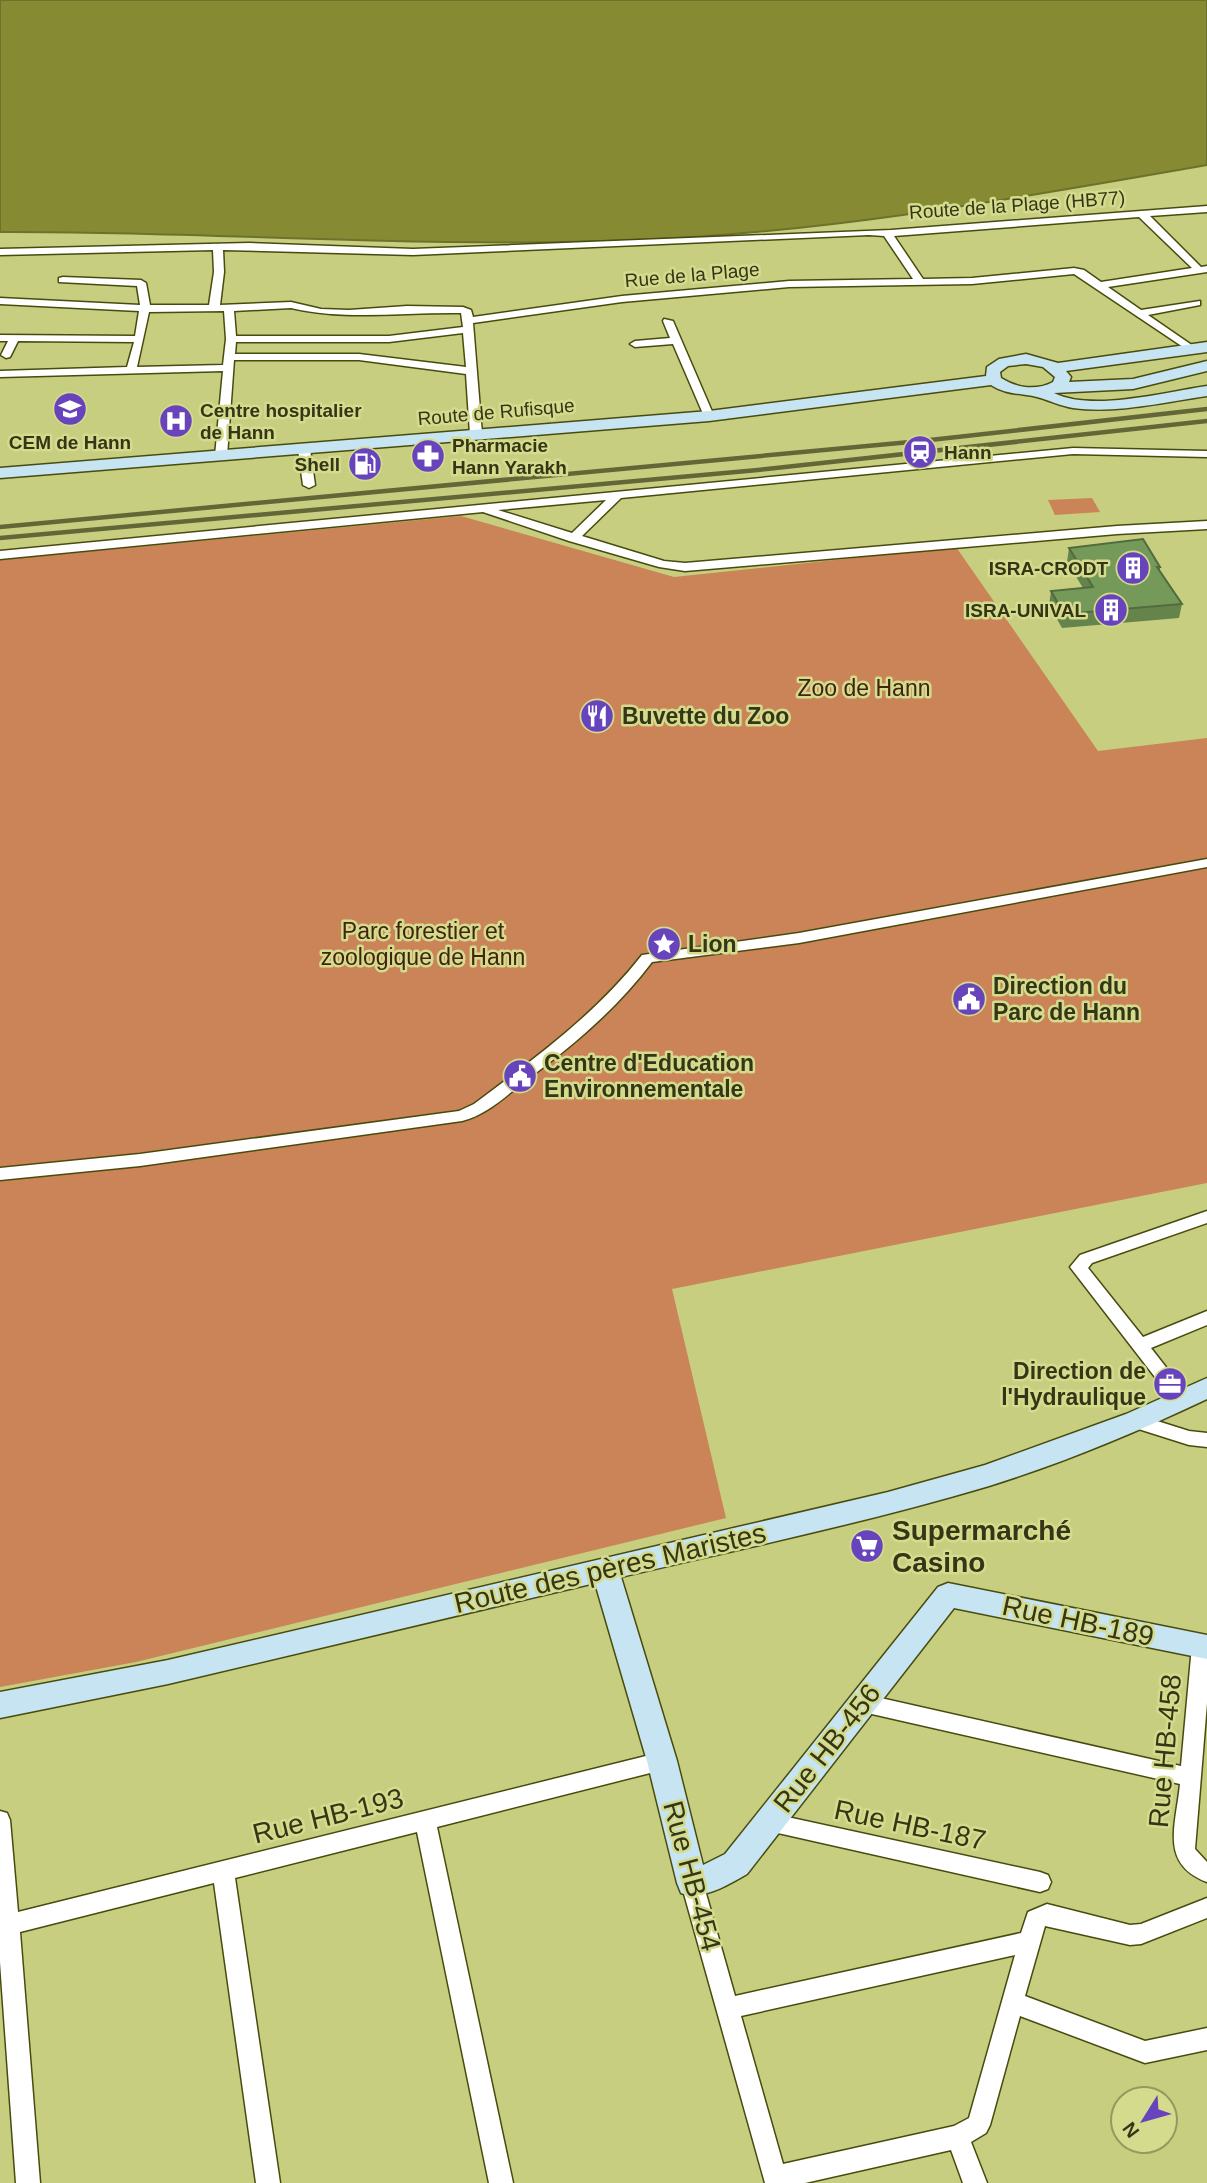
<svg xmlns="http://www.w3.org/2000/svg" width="1207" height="2183" font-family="Arial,sans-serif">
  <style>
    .green { fill: #ca8457 }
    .water { fill: #868b33; stroke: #6d722a; stroke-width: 2 }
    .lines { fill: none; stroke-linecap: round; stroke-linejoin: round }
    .street-casing { stroke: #484b0d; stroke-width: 3 }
    .secondary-casing { stroke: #484b0d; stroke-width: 3 }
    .street { fill: #fff; fill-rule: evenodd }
    .secondary { fill: #c6e4f2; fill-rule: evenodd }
    .rail { stroke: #636738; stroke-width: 4.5 }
    .wall { fill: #64844c }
    .building { fill: #749958; stroke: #516b3e; stroke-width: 2 }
    .labels { text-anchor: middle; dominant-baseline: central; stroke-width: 5; stroke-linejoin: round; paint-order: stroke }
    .far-street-label { font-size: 19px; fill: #343616; stroke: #d4db8d }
    .far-poi-label { font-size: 19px; font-weight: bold; fill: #343616; stroke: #d4db8d; text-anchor: start }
    .park-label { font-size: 23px; fill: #42230f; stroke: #d4db8d }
    .poi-label { font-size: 23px; font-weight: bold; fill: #343616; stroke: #d4db8d; text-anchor: start }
    .near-poi-label { font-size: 28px; font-weight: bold; fill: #343616; stroke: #d4db8d; text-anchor: start }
    .near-street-label { font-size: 28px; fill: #343616; stroke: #d4db8d }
  </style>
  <rect width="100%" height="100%" fill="#c7ce80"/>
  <g class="green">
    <path d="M1092 498 1100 512 1055 515 1048 500Z"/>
    <path d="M461 516 674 577 956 547 1098 751 1207 738V1183L672 1289 726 1518 136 1662 0 1687V560Z"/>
  </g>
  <path class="water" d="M0 0H1207V165C1017 198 827 233 634 240 423 249 211 231 0 232Z"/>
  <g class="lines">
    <g class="street-casing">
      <g id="street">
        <path d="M1207 206V212L1150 216 1201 267 1207 266V272L1108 287 1141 310 1200 301V305L1148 315 1196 348V352L1192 353 1074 274 972 284 789 287 622 302 473 323 482 434 476 437 470 434 466 374 359 360H234L227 456 221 459 215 456 223 371 0 377V371L127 367 134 342 18 341 10 357 6 358 1 355 8 341H0V335L135 336 139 311 0 304V298L140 305 137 286 59 282V278L63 277 141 280 146 283 150 305H209L214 272 213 250 0 255V249L249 243 413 249 891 230ZM1139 217 1192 268 1101 282 1084 270 1074 268 972 278 923 279 894 236ZM869 235 884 236 913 279 789 281 622 296 473 317 471 310 463 307 407 306 349 310 321 309 291 302 220 305 224 272 223 250 413 255ZM291 308C347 321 404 312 461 313L463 327 389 336H236L234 311ZM224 311 226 339 223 365 137 367 149 312ZM463 333 466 367 359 354H235L236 342H389Z"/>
        <path d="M664 319 673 321 714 416 713 418 704 416 673 344 635 347 630 344 635 341 670 338 663 321Z"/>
        <path d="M304 446 310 449 315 485 309 488 303 485 298 449Z"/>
        <path d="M1073 448 1207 451V457L1073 454 621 498 582 536 664 561 685 563 1117 526 1207 521V529L1117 534 685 571 659 567 569 541 483 512 0 559V551ZM606 500 572 533 498 510Z"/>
        <path d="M1207 859V867L799 943 652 962C615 1011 570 1048 521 1084 503 1099 485 1115 462 1121L140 1166 0 1180V1168L140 1154 459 1111 474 1104C535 1058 595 1015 642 955L799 933Z"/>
        <path d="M1207 1211V1223L1092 1263 1088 1268 1143 1337 1207 1311V1325L1151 1348 1190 1398 1187 1403 1181 1405 1175 1403 1070 1267 1080 1255Z"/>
        <path d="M1135 1414 1189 1431 1207 1433V1447L1189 1445 1129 1426 1126 1421 1129 1416Z"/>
        <path d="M1202 1638 1207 1639V1703L1195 1849 1207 1862V1882C1159 1864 1176 1825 1180 1784L863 1712 856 1709 853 1703 856 1697 863 1694 1181 1766 1192 1646 1195 1640Z"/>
        <path d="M662 1752 669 1755 672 1761 669 1767 662 1770 437 1827 513 2183H489L417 1832 235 1878 280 2183H256L214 1883 20 1932 40 2183H16L0 1962V1811L7 1813 10 1820 18 1912Z"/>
        <path d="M769 1813 1040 1872 1048 1875 1051 1882 1048 1889 1040 1892 769 1831 762 1829 759 1822 762 1815Z"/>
        <path d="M692 1873 700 1876 703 1883 735 1996 1021 1933 1028 1912 1047 1904 1130 1925 1141 1924 1207 1898V1918L1141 1944 1130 1945 1045 1926 1025 1996 1145 2041 1207 2028V2050L1145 2063 1020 2016 990 2125 986 2133 971 2142 987 2183H963L951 2150 805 2183H765L681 1883 684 1876ZM1015 1955 969 2118 954 2126 783 2164 741 2016Z"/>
      </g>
    </g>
    <g class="secondary-casing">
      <g id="secondary">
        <path d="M1207 342V352L1066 371 1071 377 1069 382 1133 379 1207 361V371L1133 389 1054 393C1092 412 1166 392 1207 386V396C1164 402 1117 414 1073 408 1060 406 1049 400 1037 397 1021 393 1006 395 991 385L709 421 0 478V468L709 411 986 376 987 367 999 359 1026 354 1058 363ZM1026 364 1043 367 1055 377 1053 382C1036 391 1017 388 1001 378L1000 372 1008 366Z"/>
        <path d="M1207 1378V1399C1137 1432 1063 1463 989 1486 868 1522 744 1548 621 1577L677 1761 703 1865 725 1854 938 1587 948 1583 1207 1635V1659L954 1608 747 1874C728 1885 702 1901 681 1893L677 1883 647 1761 595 1583 168 1684 0 1718V1692L168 1660 888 1492 985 1465 1126 1414Z"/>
      </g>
    </g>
    <use href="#street" class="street"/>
    <use href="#secondary" class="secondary"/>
    <g class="rail">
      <path d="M0 527 921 441 1207 409"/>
      <path d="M0 538 758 470 1207 421"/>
    </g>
  </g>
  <path class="wall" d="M1069 548 1160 567V571L1182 604 1179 618 1062 628 1049 605 1051 591 1083 588 1067 562Z"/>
  <path class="building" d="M1143 539 1160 567H1157L1182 604 1064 614 1051 591 1093 587 1069 548Z"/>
  <defs>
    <g id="school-disc" transform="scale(1.75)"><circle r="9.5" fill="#6844bc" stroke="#d4db8d"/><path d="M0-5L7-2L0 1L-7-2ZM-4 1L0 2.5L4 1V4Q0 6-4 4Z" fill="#fff"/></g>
    <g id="hospital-disc" transform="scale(1.75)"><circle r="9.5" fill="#6844bc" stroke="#d4db8d"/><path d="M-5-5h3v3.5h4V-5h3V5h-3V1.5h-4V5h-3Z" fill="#fff"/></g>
    <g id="station-disc" transform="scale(1.75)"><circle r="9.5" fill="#6844bc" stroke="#d4db8d"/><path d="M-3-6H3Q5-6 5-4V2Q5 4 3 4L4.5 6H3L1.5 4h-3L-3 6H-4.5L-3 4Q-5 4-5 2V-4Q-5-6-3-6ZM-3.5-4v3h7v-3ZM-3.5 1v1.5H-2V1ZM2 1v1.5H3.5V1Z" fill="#fff"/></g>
    <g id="pharmacy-disc" transform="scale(1.75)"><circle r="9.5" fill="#6844bc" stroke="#d4db8d"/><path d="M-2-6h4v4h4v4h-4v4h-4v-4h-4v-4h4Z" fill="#fff"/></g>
    <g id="fuel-disc" transform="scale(1.75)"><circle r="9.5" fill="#6844bc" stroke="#d4db8d"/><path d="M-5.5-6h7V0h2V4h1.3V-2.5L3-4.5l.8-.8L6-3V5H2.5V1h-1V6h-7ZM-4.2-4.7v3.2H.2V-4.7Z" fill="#fff"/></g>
    <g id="building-disc" transform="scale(1.75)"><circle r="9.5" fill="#6844bc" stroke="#d4db8d"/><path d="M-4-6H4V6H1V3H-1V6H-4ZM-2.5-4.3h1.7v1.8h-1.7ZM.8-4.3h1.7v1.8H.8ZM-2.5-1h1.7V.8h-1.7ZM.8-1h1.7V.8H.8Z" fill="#fff"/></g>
    <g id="restaurant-disc" transform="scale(1.75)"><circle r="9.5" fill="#6844bc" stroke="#d4db8d"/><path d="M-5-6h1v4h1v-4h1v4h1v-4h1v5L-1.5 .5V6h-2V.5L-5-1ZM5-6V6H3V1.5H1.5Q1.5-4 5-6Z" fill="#fff"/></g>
    <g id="sight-disc" transform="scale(1.75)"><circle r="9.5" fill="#6844bc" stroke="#d4db8d"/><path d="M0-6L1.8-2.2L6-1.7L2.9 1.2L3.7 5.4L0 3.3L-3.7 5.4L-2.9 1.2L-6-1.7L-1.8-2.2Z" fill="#fff"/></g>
    <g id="civic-disc" transform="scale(1.75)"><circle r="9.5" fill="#6844bc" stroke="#d4db8d"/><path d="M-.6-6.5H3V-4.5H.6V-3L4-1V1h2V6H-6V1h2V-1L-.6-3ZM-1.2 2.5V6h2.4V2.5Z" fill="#fff"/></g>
    <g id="office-disc" transform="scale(1.75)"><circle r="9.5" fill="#6844bc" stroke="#d4db8d"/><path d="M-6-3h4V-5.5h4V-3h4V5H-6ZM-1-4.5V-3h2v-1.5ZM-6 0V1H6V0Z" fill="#fff"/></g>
    <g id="supermarket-disc" transform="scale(1.75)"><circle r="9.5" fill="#6844bc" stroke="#d4db8d"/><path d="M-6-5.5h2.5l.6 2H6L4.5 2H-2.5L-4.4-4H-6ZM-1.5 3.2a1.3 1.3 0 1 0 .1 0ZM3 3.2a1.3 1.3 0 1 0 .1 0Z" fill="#fff"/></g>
  </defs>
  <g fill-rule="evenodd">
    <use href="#school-disc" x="70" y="409"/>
    <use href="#hospital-disc" x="176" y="421"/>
    <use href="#station-disc" x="920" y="452"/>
    <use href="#pharmacy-disc" x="428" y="456"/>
    <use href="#fuel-disc" x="365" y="464"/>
    <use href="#building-disc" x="1133" y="568"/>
    <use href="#building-disc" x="1111" y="610"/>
    <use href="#restaurant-disc" x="597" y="716"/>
    <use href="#sight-disc" x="664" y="944"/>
    <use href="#civic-disc" x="969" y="999"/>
    <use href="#civic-disc" x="520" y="1076"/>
    <use href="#office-disc" x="1170" y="1384"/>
    <use href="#supermarket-disc" x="867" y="1546"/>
  </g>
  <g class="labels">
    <g class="far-street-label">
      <text transform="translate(1017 205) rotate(-4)">Route de la Plage (HB77)</text>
      <text transform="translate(692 275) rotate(-5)">Rue de la Plage</text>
      <text transform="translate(496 412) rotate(-5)">Route de Rufisque</text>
    </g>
    <g class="far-poi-label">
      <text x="200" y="410">Centre hospitalier<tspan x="200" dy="22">de Hann</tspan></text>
      <text x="70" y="442" text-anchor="middle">CEM de Hann</text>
      <text x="452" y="445">Pharmacie<tspan x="452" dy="22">Hann Yarakh</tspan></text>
      <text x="944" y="452">Hann</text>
      <text x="340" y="464" text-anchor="end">Shell</text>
      <text x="1108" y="568" text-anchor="end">ISRA-CRODT</text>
      <text x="1086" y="610" text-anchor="end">ISRA-UNIVAL</text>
    </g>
    <g class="park-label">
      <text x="864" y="688">Zoo de Hann</text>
      <text x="423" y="931">Parc forestier et<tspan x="423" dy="26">zoologique de Hann</tspan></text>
    </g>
    <g class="poi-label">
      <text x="622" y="716">Buvette du Zoo</text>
      <text x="688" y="944">Lion</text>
      <text x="993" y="986">Direction du<tspan x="993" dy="26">Parc de Hann</tspan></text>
      <text x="544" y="1063">Centre d'Education<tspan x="544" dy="26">Environnementale</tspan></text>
      <text x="1146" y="1371" text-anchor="end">Direction de<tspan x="1146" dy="26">l'Hydraulique</tspan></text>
    </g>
    <g class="near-poi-label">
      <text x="892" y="1530">Supermarché<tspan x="892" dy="32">Casino</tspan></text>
    </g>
    <g class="near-street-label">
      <text transform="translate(610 1568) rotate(-13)">Route des pères Maristes</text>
      <text transform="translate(1078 1621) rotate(12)">Rue HB-189</text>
      <text transform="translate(827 1748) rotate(-52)">Rue HB-456</text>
      <text transform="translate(1165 1751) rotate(-85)">Rue HB-458</text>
      <text transform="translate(328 1816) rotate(-14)">Rue HB-193</text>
      <text transform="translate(910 1825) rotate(12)">Rue HB-187</text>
      <text transform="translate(692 1876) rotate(75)">Rue HB-454</text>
    </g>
  </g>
  <g transform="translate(1144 2120) rotate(233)"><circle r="33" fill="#d4db8d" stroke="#94995d" stroke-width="2"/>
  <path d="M0-5L12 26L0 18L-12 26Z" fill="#6844bc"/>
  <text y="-10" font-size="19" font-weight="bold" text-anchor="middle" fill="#343616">N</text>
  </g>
</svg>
